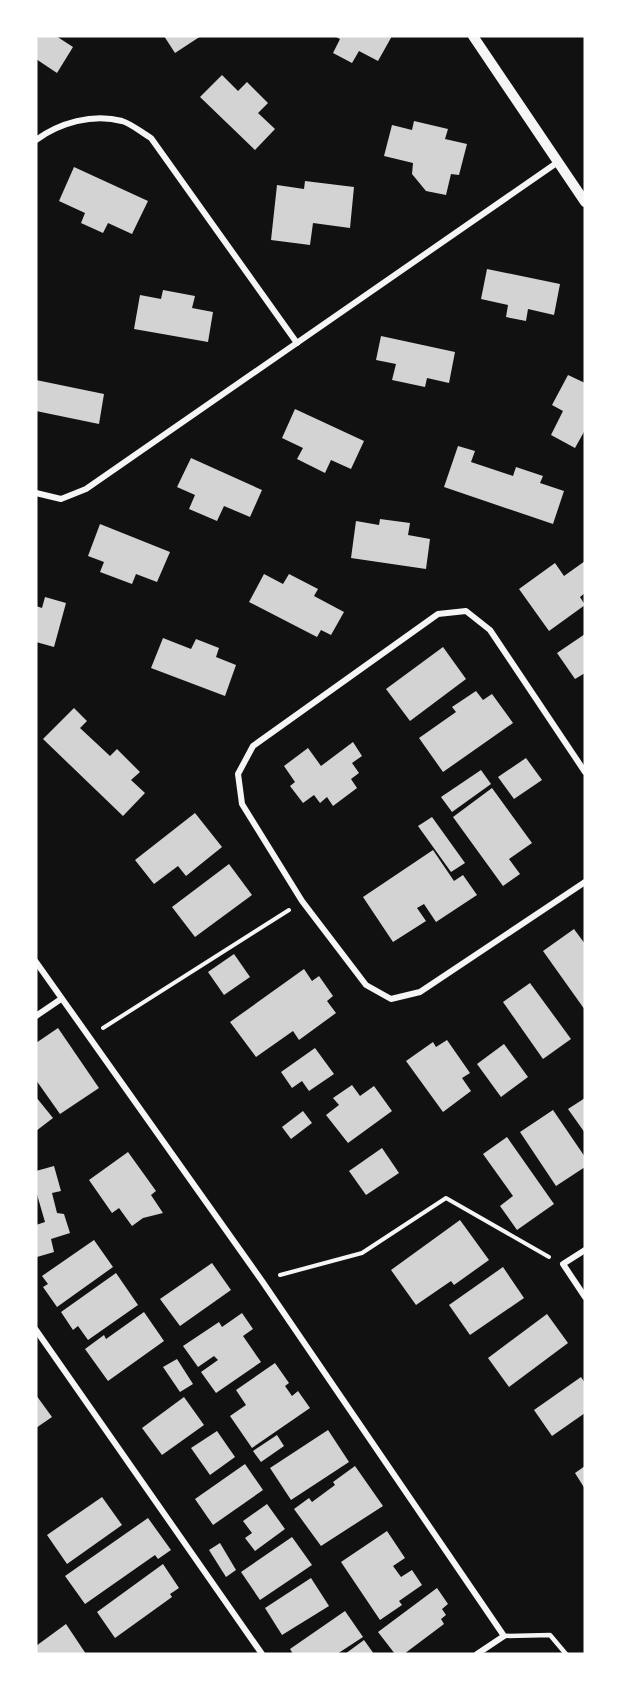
<svg xmlns="http://www.w3.org/2000/svg" width="621" height="1690" font-family="'Libre Baskerville',serif">
  <style>
    .building { fill: #d3d3d3 }
    .lines { fill: none; stroke-linecap: round; stroke-linejoin: round }
    .path { stroke: #f5f5f5; stroke-width: 4 }
    .service { stroke: #f5f5f5; stroke-width: 4.5 }
    .minor { stroke: #f5f5f5; stroke-width: 6 }
    .tertiary { stroke: #f5f5f5; stroke-width: 10 }
  </style>
  <rect width="100%" height="100%" fill="#111"/>
  <g class="building">
    <path d="M36 36H56L73 47 57 73 36 59Z"/>
    <path d="M164 36H201L175 53Z"/>
    <path d="M334 36H392L378 61 359 51 352 63 333 53 340 39Z"/>
    <path d="M222 75 238 91 247 82 268 103 258 113 275 129 255 150 200 97Z"/>
    <path d="M414 121 448 129 445 139 467 144 459 175 451 174 446 195 426 191 412 174 413 163 384 156 392 125 412 130Z"/>
    <path d="M74 167 148 201 132 234 108 223 103 233 81 223 85 213 59 201Z"/>
    <path d="M305 181 354 187 350 228 313 223 310 245 271 240 277 185 304 189Z"/>
    <path d="M487 269 560 284 554 315 528 309 526 321 506 317 508 305 481 299Z"/>
    <path d="M163 290 195 296 192 308 213 312 208 342 134 329 140 295 161 299Z"/>
    <path d="M381 336 455 352 449 383 427 378 425 387 392 380 396 364 376 360Z"/>
    <path d="M568 375 585 383V430L575 448 551 435 563 411 552 405Z"/>
    <path d="M36 380 104 394 99 424 36 411Z"/>
    <path d="M295 409 364 441 351 469 331 460 325 473 297 459 303 448 282 438Z"/>
    <path d="M458 446 475 451 471 462 513 476 516 467 543 476 540 483 564 491 553 524 444 487Z"/>
    <path d="M191 458 262 490 250 517 224 506 217 521 189 509 195 495 177 487Z"/>
    <path d="M380 519 410 523 408 535 430 539 426 569 351 558 356 521 379 525Z"/>
    <path d="M100 524 170 552 157 582 136 574 132 584 100 572 104 562 88 556Z"/>
    <path d="M585 561V593L580 597 585 605 549 631 519 589 555 563 564 576Z"/>
    <path d="M264 574 283 584 289 574 318 589 314 596 344 612 331 635 321 630 317 637 249 602Z"/>
    <path d="M45 597 66 603 54 647 36 642V606L42 608Z"/>
    <path d="M585 634V673L575 679 557 653Z"/>
    <path d="M163 638 191 649 196 639 219 648 216 657 236 665 225 696 151 668Z"/>
    <path d="M443 647 466 679 410 721 386 689Z"/>
    <path d="M476 691 483 700 492 694 513 723 443 772 419 738 456 712 452 707Z"/>
    <path d="M74 708 87 721 80 728 110 756 117 749 140 772 131 780 145 793 123 816 43 739Z"/>
    <path d="M353 742 362 756 352 763 359 773 351 779 357 788 333 806 327 797 320 803 314 795 303 803 290 786 295 782 284 766 308 748 321 766Z"/>
    <path d="M526 758 542 780 514 799 498 777Z"/>
    <path d="M481 770 491 784 452 812 441 797Z"/>
    <path d="M492 788 532 843 509 859 520 874 503 886 453 817Z"/>
    <path d="M195 813 222 847 186 876 178 866 154 884 135 860Z"/>
    <path d="M432 817 465 863 451 872 418 826Z"/>
    <path d="M433 850 454 881 463 875 477 895 436 922 424 904 417 908 426 921 393 942 363 897Z"/>
    <path d="M229 864 252 895 195 937 172 907Z"/>
    <path d="M574 929 585 944V1010L543 951Z"/>
    <path d="M234 954 250 977 224 995 208 972Z"/>
    <path d="M304 969 312 981 319 976 333 996 327 1001 336 1013 299 1040 293 1031 256 1057 230 1022Z"/>
    <path d="M530 983 571 1039 543 1059 503 1002Z"/>
    <path d="M58 1028 99 1088 60 1114 36 1080V1043Z"/>
    <path d="M447 1040 470 1073 462 1078 471 1091 443 1112 406 1061 433 1042 436 1047Z"/>
    <path d="M504 1044 528 1077 501 1097 477 1064Z"/>
    <path d="M315 1048 334 1074 309 1091 302 1081 292 1088 281 1072Z"/>
    <path d="M352 1085 360 1096 374 1086 392 1111 348 1143 326 1115 339 1105 333 1098Z"/>
    <path d="M36 1097 53 1118 36 1131Z"/>
    <path d="M585 1098V1133L568 1109Z"/>
    <path d="M553 1110 585 1157V1167L556 1186 520 1132Z"/>
    <path d="M303 1111 312 1123 291 1139 282 1127Z"/>
    <path d="M507 1137 554 1204 517 1230 500 1206 513 1196 483 1154Z"/>
    <path d="M382 1148 399 1173 366 1195 349 1171Z"/>
    <path d="M128 1152 156 1191 151 1195 163 1213 143 1218 132 1226 119 1208 112 1213 89 1180Z"/>
    <path d="M54 1166 61 1191 52 1193 57 1213 64 1214 70 1233 51 1239 54 1252 37 1257 36 1225 45 1222 36 1191V1171Z"/>
    <path d="M460 1220 489 1260 454 1285 451 1281 416 1305 391 1270Z"/>
    <path d="M94 1240 113 1267 57 1307 43 1287 48 1284 42 1276Z"/>
    <path d="M212 1263 231 1290 180 1326 160 1299Z"/>
    <path d="M503 1267 524 1298 470 1335 449 1305Z"/>
    <path d="M116 1273 138 1305 88 1340 78 1326 73 1330 61 1312Z"/>
    <path d="M144 1312 164 1341 108 1381 85 1349 104 1335 106 1339Z"/>
    <path d="M242 1313 253 1329 243 1336 261 1362 216 1393 201 1372 218 1360 214 1356 198 1367 183 1346 219 1322 222 1327Z"/>
    <path d="M547 1314 568 1343 509 1387 488 1358Z"/>
    <path d="M177 1359 193 1384 180 1392 163 1367Z"/>
    <path d="M275 1363 289 1383 285 1386 292 1396 298 1391 310 1408 252 1448 230 1416 246 1405 236 1390Z"/>
    <path d="M581 1377 585 1383V1413L552 1436 534 1410Z"/>
    <path d="M36 1395 52 1417 36 1428Z"/>
    <path d="M184 1397 204 1425 162 1455 142 1428Z"/>
    <path d="M328 1430 349 1462 291 1500 270 1468Z"/>
    <path d="M217 1431 235 1457 210 1475 191 1448Z"/>
    <path d="M277 1435 284 1446 261 1462 253 1451Z"/>
    <path d="M245 1464 263 1490 213 1525 195 1499Z"/>
    <path d="M355 1466 383 1506 321 1546 294 1509 309 1498 312 1502 335 1485 333 1482Z"/>
    <path d="M585 1466V1489L575 1473Z"/>
    <path d="M102 1497 122 1525 67 1564 47 1535Z"/>
    <path d="M267 1504 285 1529 255 1551 245 1538 252 1533 243 1521Z"/>
    <path d="M148 1518 171 1550 158 1559 155 1555 85 1604 65 1576Z"/>
    <path d="M387 1531 405 1558 393 1566 401 1577 412 1570 422 1585 399 1601 402 1605 380 1620 341 1562Z"/>
    <path d="M292 1537 312 1565 260 1600 241 1572Z"/>
    <path d="M220 1543 236 1570 226 1577 209 1550Z"/>
    <path d="M163 1564 179 1588 170 1594 172 1597 115 1638 97 1612Z"/>
    <path d="M311 1578 329 1606 282 1635 265 1608Z"/>
    <path d="M437 1588 448 1604 442 1609 446 1615 441 1619 444 1624 404 1654H395L378 1632Z"/>
    <path d="M345 1611 363 1637 337 1654H293L290 1649Z"/>
    <path d="M66 1624 86 1654H36V1646Z"/>
    <path d="M364 1640 374 1654H345Z"/>
  </g>
  <g class="lines">
    <g class="path">
      <path d="M103 1028 289 910"/>
      <path d="M280 1275 362 1253 446 1198 549 1257"/>
    </g>
    <path class="service" d="M504 1636 550 1635 566 1654"/>
    <g class="minor">
      <path d="M36 140C59 123 93 113 122 121 132 124 142 133 151 138L297 343"/>
      <path d="M36 493 61 499 86 489 558 162"/>
      <path d="M585 772 490 630 466 611 438 614 253 746 238 774 242 804 302 901 366 985 391 999 420 992 585 882"/>
      <path d="M36 962 262 1281 504 1636 477 1654"/>
      <path d="M36 1016 61 999"/>
      <path d="M585 1250 563 1264 585 1297"/>
      <path d="M36 1330 262 1654"/>
    </g>
    <path class="tertiary" d="M473 36 585 202"/>
  </g>
  <rect width="621" height="1690" fill="none" stroke="#ffffff" stroke-width="75"/>
</svg>
